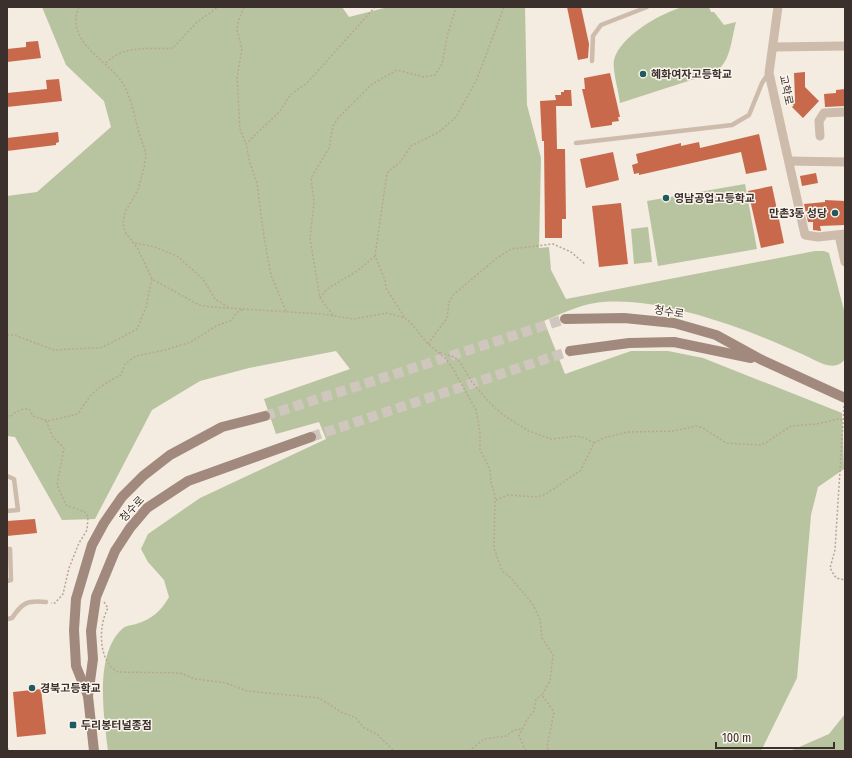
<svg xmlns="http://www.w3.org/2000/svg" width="852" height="758" font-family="'Fira Sans Condensed','Noto Sans KR',sans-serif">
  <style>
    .green { fill: #b8c4a0 }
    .building { fill: #c8694b }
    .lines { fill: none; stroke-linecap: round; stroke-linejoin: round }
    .secondary-tunnel { stroke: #cfc6bd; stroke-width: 10; stroke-dasharray: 10 5; stroke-linecap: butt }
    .path { stroke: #b9a596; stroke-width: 1.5; stroke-dasharray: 2 2; stroke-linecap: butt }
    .service { stroke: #cdbbac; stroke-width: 4.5 }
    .minor { stroke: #cdbbac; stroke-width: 9 }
    .secondary { stroke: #a18a7d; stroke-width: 10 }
    .poi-dot { fill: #1f5a5e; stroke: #fbf5ee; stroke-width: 1.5 }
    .labels { text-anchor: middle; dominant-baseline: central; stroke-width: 3; stroke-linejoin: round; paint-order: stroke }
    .poi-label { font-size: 11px; font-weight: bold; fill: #3b302b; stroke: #fbf5ee; text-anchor: start }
    .street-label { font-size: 11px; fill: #3b302b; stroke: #fbf5ee }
  </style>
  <rect width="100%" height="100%" fill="#f4ebe1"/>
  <g class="green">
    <path d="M42 7H342L349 17 388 7H525L527 105 541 158 539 248 549 247 551 270 566 299 815 251H824L829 253 845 314V359C834 374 816 360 802 354 747 329 656 294 595 303 577 306 561 314 544 321L565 374 631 351H668L703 358 842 413 844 469 818 487 811 515 797 678 761 751H108C104 717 94 655 122 629 125 626 132 625 136 624 152 619 161 611 169 597L164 580 148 562 141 549 148 534 200 498 326 439 319 422 276 434 264 399 350 369 336 351 249 368 200 381 152 410 95 519 62 520 15 437 7 436V196L37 192 111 127 104 101 66 65Z"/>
    <path d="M683 7H709L711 12H714L724 25 736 22C731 40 731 64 713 73L620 103C619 92 612 69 614 60 620 36 661 13 683 7Z"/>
    <path d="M745 184 757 249 658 266 647 201Z"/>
    <path d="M648 227 652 262 634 264 631 229Z"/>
    <path d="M845 714V751H790L829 734Z"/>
  </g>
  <g class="building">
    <path d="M567 7H581L589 44 588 58 578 60Z"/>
    <path d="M38 41 41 58 7 62V49L26 47V42Z"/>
    <path d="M805 72V87L819 101 803 118 792 107 794 105 791 103 795 99 794 73Z"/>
    <path d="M610 73 620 117H618L619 121 612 122V125L591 128 582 89H585L584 78Z"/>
    <path d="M59 79 62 101 7 107V93L47 89 46 80Z"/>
    <path d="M845 89V106L825 107 824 94 836 93V90Z"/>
    <path d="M564 90H571L572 106H556L557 149H565L566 219H562V238H545L544 141H542L540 101 556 100 555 95H561V92H564Z"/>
    <path d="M58 132 59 142 56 143V145L7 151V138Z"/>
    <path d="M759 134 767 170 746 174 741 152 639 175V173L634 174 632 165 638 163 636 154 681 143V146L699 142 700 148Z"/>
    <path d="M613 152 619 180 586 188 580 159Z"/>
    <path d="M816 173 818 183 802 186 800 176Z"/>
    <path d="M772 186 784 243 761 248 748 191Z"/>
    <path d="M825 200 845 201V225L820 226 821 231 813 230V222H808L804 204 825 202Z"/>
    <path d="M621 203 628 264 599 267 592 206Z"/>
    <path d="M35 519 37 533 7 536V521Z"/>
    <path d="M41 689 46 734 17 737 13 692Z"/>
  </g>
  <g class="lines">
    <g class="secondary-tunnel">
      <path d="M265 416 565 319"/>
      <path d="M311 437 570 351"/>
    </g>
    <g class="path">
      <path d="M79 7C64 41 106 59 122 82 134 101 135 126 144 147L146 156 144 168 138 190 125 212 123 224 125 232 138 249 152 279 199 305 211 307 322 314 354 319 387 313 405 318 411 323 427 343 445 358 452 367 476 410 480 433V450L490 469 491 482 495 496 494 548 502 571 510 577 532 603 540 619 542 638 553 655 550 681 542 695 554 712 547 747 549 751"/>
      <path d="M244 7 238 22 237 30 242 49 237 77 240 129 246 144"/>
      <path d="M106 63C125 44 149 50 173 48L196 23 218 7"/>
      <path d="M135 243 155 247 177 256 203 279 215 299 228 307"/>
      <path d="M375 256 387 173 401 161 411 146 439 132 456 117 477 79 504 7"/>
      <path d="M320 298 327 289 357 271 375 256 385 280 386 288 405 318"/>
      <path d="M286 311 271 275 264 237 257 183 250 163 246 144 280 111 290 95 307 83 375 7"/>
      <path d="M333 315 320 298 310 239 314 202 311 178 329 148 333 126 338 118 372 84 397 70 424 77 435 75 442 64 447 37 456 7"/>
      <path d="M7 335H14L54 350 92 348H100L111 343 137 329 146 307 152 279"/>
      <path d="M428 344 447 318 449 302 454 294 497 258 511 249 553 244 571 252 585 264"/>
      <path d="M440 353 454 357 460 362 472 382 488 401 503 415 529 431 551 439 577 436 585 438 594 443"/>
      <path d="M844 406 835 550 830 568 836 578 845 580"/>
      <path d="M7 416H11C15 412 23 408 29 409L33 416 48 421 78 414C91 392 99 386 121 375L125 364 136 356 165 350 191 342 216 326 232 320 236 313 244 309"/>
      <path d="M46 421 53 437 64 448 57 485 66 505 85 512 88 517 87 530 79 543 69 568 63 594 55 603H51"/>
      <path d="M496 500 508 495 537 497 546 494 581 470 594 443 603 438 627 432 674 431 696 426 703 428 726 443 760 445 767 442 791 426 817 424 838 419 844 421"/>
      <path d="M104 602 108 608C98 626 98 662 118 672L180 673 195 679 226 683 247 691 319 698 341 712 356 718 364 728 377 734 394 751"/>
      <path d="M469 751 484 739 506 736 514 730 523 729"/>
      <path d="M526 751 519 736 528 718 534 711 536 699 542 695"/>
    </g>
    <g class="service">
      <path d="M592 61 593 36 601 25 647 7"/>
      <path d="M576 143 732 125 749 115 762 83 768 74"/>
      <path d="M7 476 14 479 18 510 7 511"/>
      <path d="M7 549H10L11 580 7 581"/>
      <path d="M7 619 12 618C22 603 27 600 46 602"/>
      <path d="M7 750V751"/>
    </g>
    <g class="minor">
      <path d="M778 7 769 73 805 235 818 237 845 234"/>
      <path d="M774 47 845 46"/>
      <path d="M820 136 819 121 824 113 845 112"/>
      <path d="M789 161 845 162"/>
      <path d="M839 235 845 262"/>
    </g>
    <g class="secondary">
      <path d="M565 319 624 318 674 323 716 335 762 360 845 398"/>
      <path d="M570 351 629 343 674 342 751 358"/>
      <path d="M88 696 76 666 74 630 76 599 92 545 104 523 122 497 143 476 170 455 222 427 265 416"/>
      <path d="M94 751 88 696 93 659 91 631 96 597 115 551 130 528 147 508 188 481 311 437"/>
    </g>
  </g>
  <g class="poi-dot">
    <circle cx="643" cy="74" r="4"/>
    <circle cx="666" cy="198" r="4"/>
    <circle cx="835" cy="213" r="4"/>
    <circle cx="32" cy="688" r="4"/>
    <rect x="69" y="721" width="8" height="8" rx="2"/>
  </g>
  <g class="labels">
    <g class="poi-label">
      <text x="651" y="74">혜화여자고등학교</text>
      <text x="674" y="198">영남공업고등학교</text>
      <text x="827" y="213" text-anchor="end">만촌3동 성당</text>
      <text x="40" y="688">경북고등학교</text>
      <text x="81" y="725">두리봉터널종점</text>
    </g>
    <g class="street-label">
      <text transform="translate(786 90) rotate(78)">교학로</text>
      <text transform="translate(669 312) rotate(9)">청수로</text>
      <text transform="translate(132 509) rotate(-47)">청수로</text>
    </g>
  </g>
  <rect width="852" height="758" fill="none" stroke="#3b302b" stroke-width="16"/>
  <path d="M716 742v6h118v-6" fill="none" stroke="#3b302b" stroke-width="2"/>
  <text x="722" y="742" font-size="12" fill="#3b302b" stroke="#fbf5ee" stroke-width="3" paint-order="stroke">100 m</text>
</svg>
